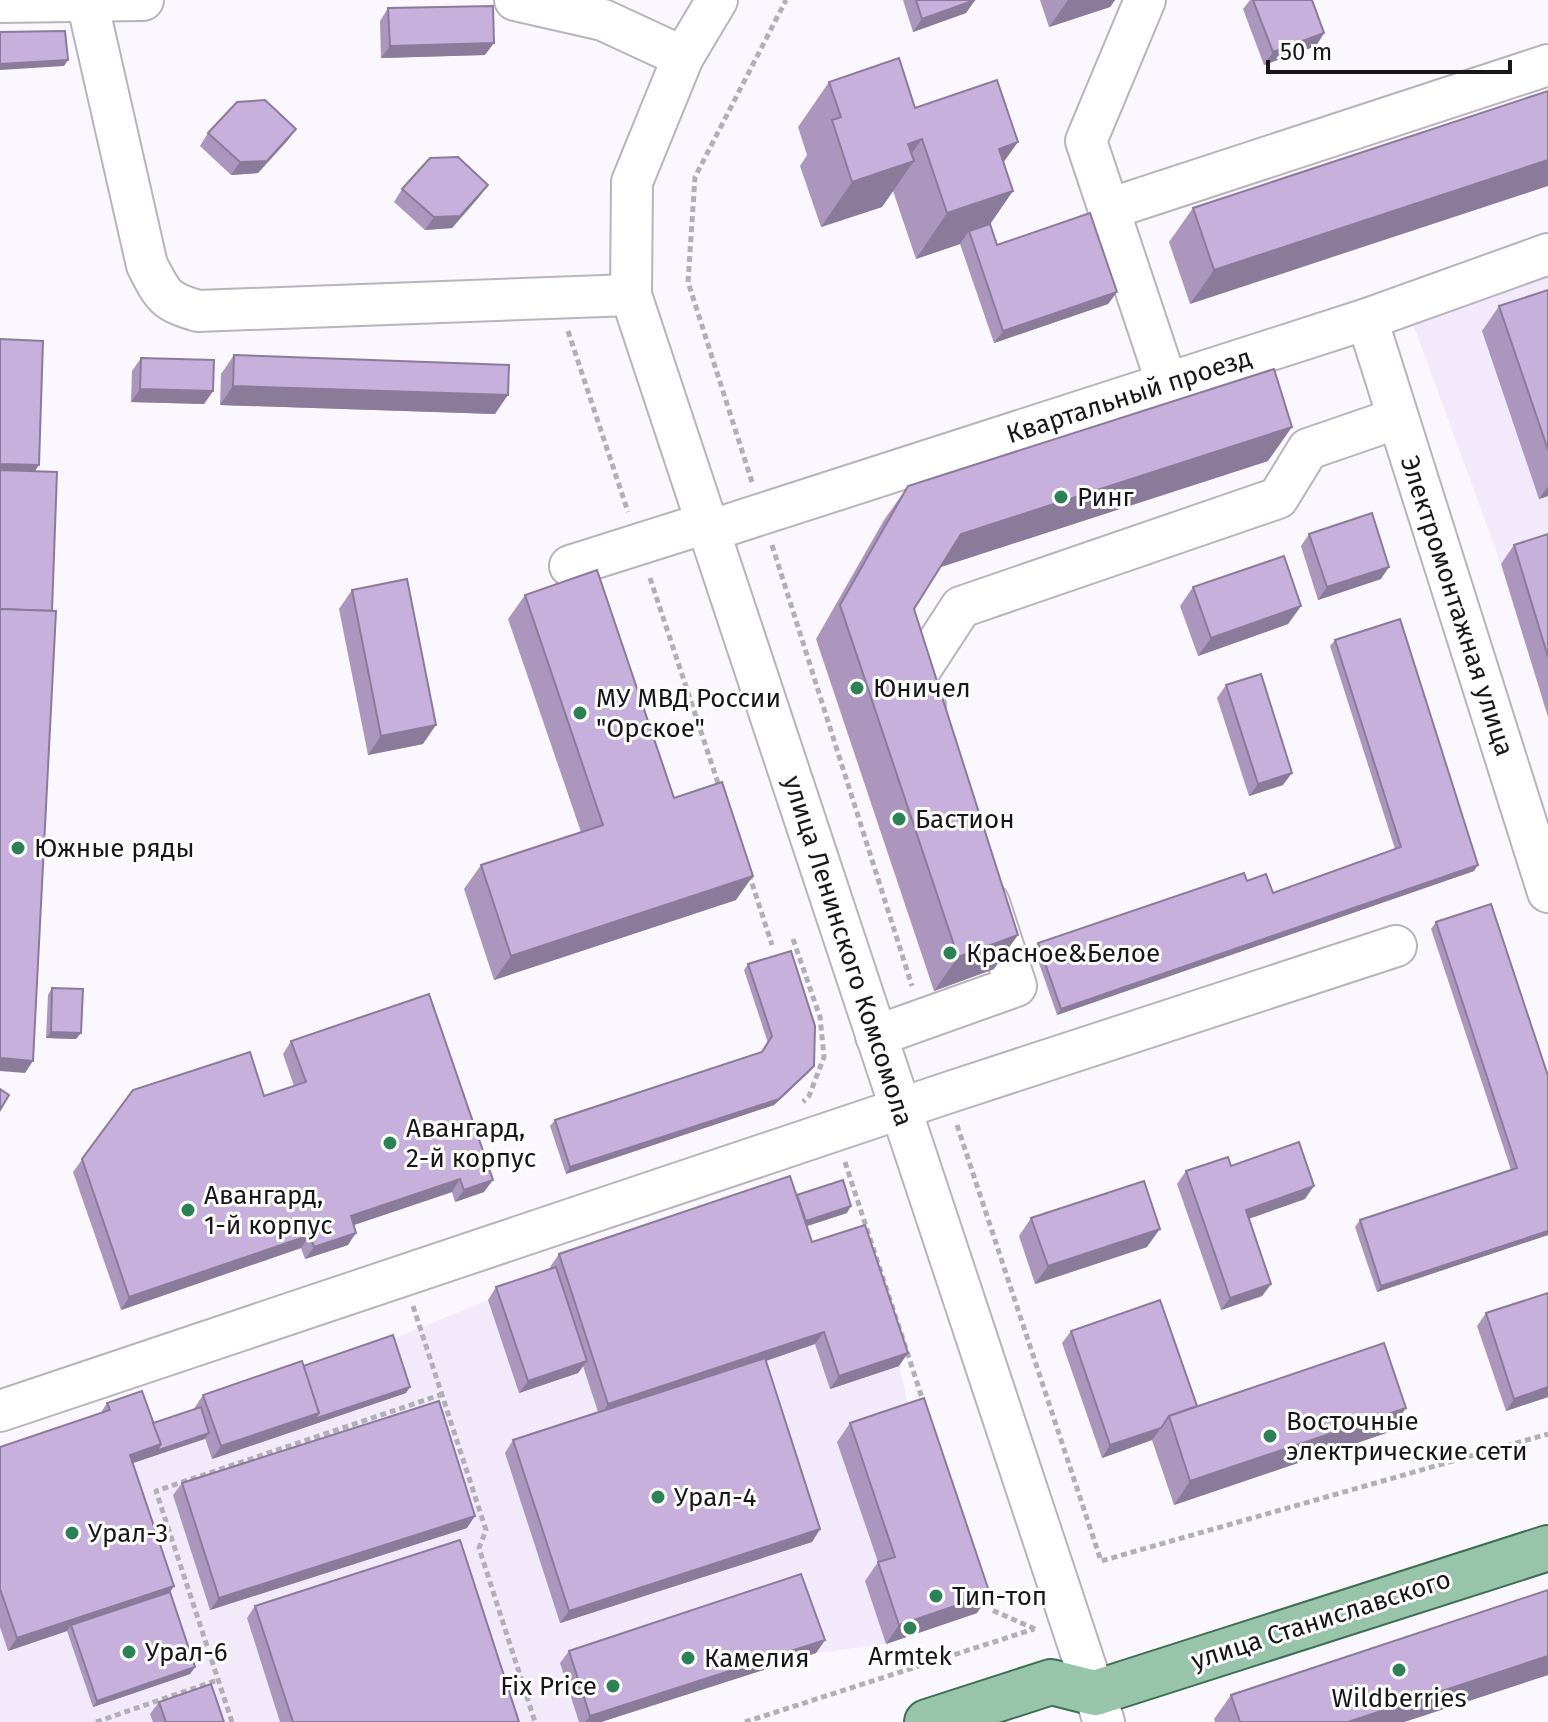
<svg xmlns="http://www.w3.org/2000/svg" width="1548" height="1722" font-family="'Fira Sans',sans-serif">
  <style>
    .built { fill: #f2e9fb }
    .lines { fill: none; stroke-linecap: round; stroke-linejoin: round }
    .minor-casing { stroke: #b8b3bd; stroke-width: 44 }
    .major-casing { stroke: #3f6e54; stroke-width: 48 }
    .path { stroke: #b2afb6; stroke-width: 5; stroke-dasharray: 6 4; stroke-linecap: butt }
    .minor { stroke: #fff; stroke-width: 40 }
    .major { stroke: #98c4ac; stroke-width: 44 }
    .wall { fill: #ab97bd }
    .shaded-wall { fill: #8b7b9a }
    .building { fill: #c7b0dc; stroke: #8b7b9a; stroke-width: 2 }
    .poi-dot { fill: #2c8256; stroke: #fff; stroke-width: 3 }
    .labels { text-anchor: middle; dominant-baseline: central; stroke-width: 6; stroke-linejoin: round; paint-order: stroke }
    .street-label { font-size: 26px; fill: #18161a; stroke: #fff }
    .poi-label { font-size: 26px; fill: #18161a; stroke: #fff; text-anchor: start }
  </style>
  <rect width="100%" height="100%" fill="#faf7fe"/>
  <g class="built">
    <path d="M1548 272V717L1501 564 1412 321Z"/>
    <path d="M781 1189 803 1254 856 1237 899 1366 911 1417 977 1613 886 1644 816 1653 601 1722H0V1457L143 1431 196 1413 195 1407 389 1341 488 1300 547 1280 550 1267Z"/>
  </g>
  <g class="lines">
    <g class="minor-casing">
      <g id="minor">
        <path d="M515 0 603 20 683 57"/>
        <path d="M717 0 683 57 632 182 631 295 1104 1722"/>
        <path d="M1145 0 1086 141 1167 384"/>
        <path d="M87 1 147 265C163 296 164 301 198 311L631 295"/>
        <path d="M0 2 143 0"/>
        <path d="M1109 209 1548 65"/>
        <path d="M1367 319 1548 892"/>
        <path d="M709 531 1367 319 1548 254"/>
        <path d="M570 566 706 523"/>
        <path d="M925 705 916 676 961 607 1278 498 1308 449 1398 418"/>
        <path d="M876 1036 1016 986 989 903"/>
        <path d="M0 1411 947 1093 1396 946"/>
      </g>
    </g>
    <g class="major-casing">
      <path id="major" d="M927 1722 1051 1682 1095 1693 1548 1548"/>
    </g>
    <g class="path">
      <path d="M568 331 628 512"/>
      <path d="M752 482 688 282 695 177 786 0"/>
      <path d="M772 545 912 986"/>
      <path d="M650 578 720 789"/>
      <path d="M749 874 772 945"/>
      <path d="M793 939 820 1017 824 1057 809 1096 803 1102"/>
      <path d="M957 1125 1101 1561 1548 1434"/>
      <path d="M845 1162 924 1404"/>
      <path d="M413 1306 486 1530 479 1548 535 1722"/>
      <path d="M986 1592 992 1610 1035 1629"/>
      <path d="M96 1722 218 1680"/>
      <path d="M232 1722 156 1491 443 1394"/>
      <path d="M745 1722 1034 1629"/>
    </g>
    <use href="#minor" class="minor"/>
    <use href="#major" class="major"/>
  </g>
  <g class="wall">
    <path d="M903 0H975L966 13 913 32Z"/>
    <path d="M1040 0H1115L1110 7 1049 27Z"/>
    <path d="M1250 0H1312L1324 33 1316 46 1264 65 1243 9Z"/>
    <path d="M388 8 485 55 381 58 380 21Z"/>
    <path d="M829 82 1004 163 990 224 997 245 1117 292 1108 304 994 343 960 244 916 259 893 191 882 207 821 227 800 166 807 155 798 127Z"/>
    <path d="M1548 91 1190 304 1169 242 1193 208Z"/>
    <path d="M296 129 287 141 258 173 231 175 200 146 208 133Z"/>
    <path d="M402 189 479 197 452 228 425 230 394 202Z"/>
    <path d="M1548 290V496L1539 499 1482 331 1499 306Z"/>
    <path d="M234 355 495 414 220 405 221 374Z"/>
    <path d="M141 358 213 391 204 404 131 402 132 371Z"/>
    <path d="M1268 461 940 567 914 609 994 969 934 991 816 639 884 520 908 486Z"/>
    <path d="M1309 534 1381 579 1318 600 1301 546Z"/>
    <path d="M1548 534V717L1501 564 1514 545Z"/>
    <path d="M1193 587 1301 606 1288 624 1198 656 1180 606Z"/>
    <path d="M352 590 423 744 368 755 339 609Z"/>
    <path d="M525 595 674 798 736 900 494 980 464 889 481 865 581 832 508 619Z"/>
    <path d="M1335 640 1474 871 1057 1015 1034 949 1038 943 1273 893 1395 849 1330 646Z"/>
    <path d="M1226 685 1283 785 1249 796 1217 698Z"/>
    <path d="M1436 922 1548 1235 1377 1292 1355 1227 1360 1220 1511 1170 1431 929Z"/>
    <path d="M748 964 809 1072 774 1105 566 1174 550 1126 555 1120 762 1052 768 1043 744 970Z"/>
    <path d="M52 988 76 1039 46 1038 48 995Z"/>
    <path d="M291 1041 484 1192 455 1202 452 1192 354 1225 348 1245 305 1259 301 1248 121 1310 73 1172 133 1090 264 1096 294 1086 283 1054Z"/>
    <path d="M1231 1166 1305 1199 1248 1219 1271 1284 1262 1296 1221 1310 1177 1184 1186 1171Z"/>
    <path d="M797 1195 847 1213 807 1226 812 1242 899 1366 830 1389 815 1344 766 1361 820 1529 812 1542 560 1623 505 1453 513 1440 598 1412 583 1366 578 1373 519 1393 488 1300 496 1287 551 1269 550 1267 559 1254Z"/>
    <path d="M1031 1218 1147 1247 1035 1284 1019 1236Z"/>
    <path d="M1548 1293V1397L1506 1411 1477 1326 1486 1313Z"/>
    <path d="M1071 1331 1197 1406 1389 1432 1174 1505 1152 1440 1102 1458 1062 1343Z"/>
    <path d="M303 1366 406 1393 212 1459 205 1438 133 1463 174 1586 170 1592 195 1667 190 1674 93 1707 67 1631 8 1651 0 1627V1447L100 1414 107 1403 153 1423 195 1409V1407L203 1395Z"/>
    <path d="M850 1423 977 1613 886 1644 865 1581 878 1562 837 1442Z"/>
    <path d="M182 1483 467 1528 210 1610 173 1495Z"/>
    <path d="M1548 1590V1675L1404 1722H1215L1214 1719 1231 1695Z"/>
    <path d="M255 1606 519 1722H280L247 1618Z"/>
    <path d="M825 1640 816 1653 601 1722H579L560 1663 569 1651Z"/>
    <path d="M159 1702 224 1722H153L150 1714Z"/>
  </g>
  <g class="shaded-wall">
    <path d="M975 0 966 13 913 32 922 19Z"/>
    <path d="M1068 0H1115L1110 7 1049 27Z"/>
    <path d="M1324 33 1316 46 1264 65 1273 52Z"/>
    <path d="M494 43 485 55 381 58 390 46Z"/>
    <path d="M68 60 64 66 0 70V64Z"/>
    <path d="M296 129 287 141 258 173 231 175 240 162Z"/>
    <path d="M922 139 904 164 914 161 882 207 821 227 852 182 908 144Z"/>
    <path d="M1018 142 986 187 999 149Z"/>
    <path d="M1548 160V186L1190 304 1214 270Z"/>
    <path d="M488 185 479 197 452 228 425 230 434 217Z"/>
    <path d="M1013 191 982 236 969 231 960 244 916 259 947 213Z"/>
    <path d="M1117 292 1108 304 994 343 1003 331Z"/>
    <path d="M233 386 508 395 495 414 220 405Z"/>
    <path d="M140 389 213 391 204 404 131 402Z"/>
    <path d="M1292 427 1268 461 938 568 961 534Z"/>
    <path d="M0 464 39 465 31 477H0Z"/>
    <path d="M1548 486V496L1539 499Z"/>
    <path d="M1389 567 1381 579 1318 600 1327 587Z"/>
    <path d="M1301 606 1288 624 1198 656 1211 638Z"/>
    <path d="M436 725 423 744 368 755 381 736Z"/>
    <path d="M1292 773 1283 785 1249 796 1258 784Z"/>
    <path d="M1478 865 1474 871 1057 1015 1061 1009Z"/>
    <path d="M753 876 736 900 494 980 511 956Z"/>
    <path d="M1018 935 994 969 934 991 958 957Z"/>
    <path d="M51 1032 81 1033 76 1039 46 1038Z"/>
    <path d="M2 1058 33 1061 25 1073 0 1071V1062Z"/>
    <path d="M814 1066 809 1072 774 1105 566 1174 570 1167Z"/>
    <path d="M460 1179 452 1192 342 1229 351 1216Z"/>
    <path d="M493 1180 484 1192 455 1202 464 1190Z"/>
    <path d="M1314 1186 1305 1199 1237 1223 1246 1210Z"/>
    <path d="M851 1206 847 1213 801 1228 806 1221Z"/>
    <path d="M1160 1229 1147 1247 1035 1284 1048 1266Z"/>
    <path d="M1548 1231V1235L1377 1292 1381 1286Z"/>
    <path d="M356 1233 348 1245 305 1259 314 1247Z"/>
    <path d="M310 1235 301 1248 121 1310 129 1297Z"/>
    <path d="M1271 1284 1262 1296 1221 1310 1230 1298Z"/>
    <path d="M824 1332 815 1344 600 1417 608 1404Z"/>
    <path d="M908 1353 899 1366 830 1389 839 1376Z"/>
    <path d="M587 1361 578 1373 519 1393 528 1381Z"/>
    <path d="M410 1387 406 1393 212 1459 221 1446 319 1413Z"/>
    <path d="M1548 1387V1397L1506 1411 1514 1399Z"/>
    <path d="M1406 1408 1389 1432 1174 1505 1190 1481Z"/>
    <path d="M1161 1428 1152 1440 1102 1458 1110 1445Z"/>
    <path d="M209 1433 205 1439 121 1467 130 1455 161 1444Z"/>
    <path d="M475 1516 467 1528 210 1610 219 1598Z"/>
    <path d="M820 1529 812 1542 560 1623 569 1611Z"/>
    <path d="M174 1586 165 1598 71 1625 67 1631 8 1651 17 1638Z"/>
    <path d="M990 1594 977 1613 886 1644 899 1625Z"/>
    <path d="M825 1640 816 1653 601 1722H585L590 1716Z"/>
    <path d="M1548 1656V1675L1404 1722H1348Z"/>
    <path d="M195 1667 190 1674 93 1707 97 1701Z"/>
  </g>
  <g class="building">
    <path d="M916 0H975L922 19Z"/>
    <path d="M1253 0H1312L1324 33 1273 52Z"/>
    <path d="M493 6 494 43 390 46 388 8Z"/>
    <path d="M65 31 68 60 0 64V32Z"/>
    <path d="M899 58 915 108 997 80 1018 142 999 149 1013 191 947 213 922 139 908 144 914 161 852 182 832 120 841 117 829 82Z"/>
    <path d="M1548 91V160L1214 270 1193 208Z"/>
    <path d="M265 100 296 129 267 161 240 162 208 133 237 102Z"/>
    <path d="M458 157 488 185 460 216 434 217 402 189 430 158Z"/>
    <path d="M1090 213 1117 292 1003 331 969 231 990 224 997 245Z"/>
    <path d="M1548 290V450L1499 306Z"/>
    <path d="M0 339 43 341 39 465 0 464Z"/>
    <path d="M234 355 509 365 508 395 233 386Z"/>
    <path d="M141 358 214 360 213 391 140 389Z"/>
    <path d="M1274 369 1292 427 961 534 914 609 1018 935 958 957 840 605 908 486Z"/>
    <path d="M0 470 57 472 52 611 0 609Z"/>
    <path d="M1372 513 1389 567 1327 587 1309 534Z"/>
    <path d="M1548 534V657L1514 545Z"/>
    <path d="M1284 556 1301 606 1211 638 1193 587Z"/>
    <path d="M597 570 674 798 722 782 753 876 511 956 481 865 603 825 525 595Z"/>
    <path d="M407 579 436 725 381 736 352 590Z"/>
    <path d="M0 609 56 611 33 1061 2 1058 0 1063Z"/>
    <path d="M1400 619 1478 865 1061 1009 1038 943 1244 873 1247 881 1266 874 1273 893 1401 847 1335 640Z"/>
    <path d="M1261 674 1292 773 1258 784 1226 685Z"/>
    <path d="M1491 904 1548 1076V1231L1381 1286 1360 1220 1517 1168 1436 922Z"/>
    <path d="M791 951 815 1026 814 1066 779 1099 570 1167 555 1120 762 1052 772 1036 748 964Z"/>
    <path d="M52 988 83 989 81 1033 51 1032Z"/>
    <path d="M429 994 493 1180 464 1190 460 1179 351 1216 356 1233 314 1247 310 1235 129 1297 82 1159 133 1090 250 1052 264 1096 306 1082 291 1041Z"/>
    <path d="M0 1089 9 1095 0 1110Z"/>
    <path d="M1299 1142 1314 1186 1246 1210 1271 1284 1230 1298 1186 1171 1228 1157 1231 1166Z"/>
    <path d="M790 1176 812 1242 865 1225 908 1353 839 1376 824 1332 608 1404 559 1254Z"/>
    <path d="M843 1180 851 1206 806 1221 797 1195Z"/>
    <path d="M1144 1181 1160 1229 1048 1266 1031 1218Z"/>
    <path d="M556 1267 587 1361 528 1381 496 1287Z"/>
    <path d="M1548 1293V1387L1514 1399 1486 1313Z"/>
    <path d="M1160 1300 1197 1406 1169 1416 1161 1428 1110 1445 1071 1331Z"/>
    <path d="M393 1335 410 1387 314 1419 319 1413 303 1366Z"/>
    <path d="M1384 1343 1406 1408 1190 1481 1169 1416Z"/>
    <path d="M765 1358 820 1529 569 1611 513 1440Z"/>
    <path d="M302 1361 319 1413 221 1446 203 1395Z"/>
    <path d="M142 1391 161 1444 130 1455 174 1586 17 1638 0 1589V1447L110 1410 107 1403Z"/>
    <path d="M924 1398 990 1594 899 1625 878 1562 895 1557 850 1423Z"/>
    <path d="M439 1401 475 1516 219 1598 182 1483Z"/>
    <path d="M201 1407 209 1433 156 1451 161 1444 153 1423Z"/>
    <path d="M460 1540 519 1722H293L255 1606Z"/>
    <path d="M801 1574 825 1640 590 1716 569 1651Z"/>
    <path d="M1548 1590V1656L1348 1722H1240L1231 1695Z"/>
    <path d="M170 1592 195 1667 97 1701 71 1625Z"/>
    <path d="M211 1684 224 1722H166L159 1702Z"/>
  </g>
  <g class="poi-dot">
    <circle cx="1061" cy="497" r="8"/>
    <circle cx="857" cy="688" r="8"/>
    <circle cx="580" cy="713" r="8"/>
    <circle cx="899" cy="819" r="8"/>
    <circle cx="18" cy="848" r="8"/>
    <circle cx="950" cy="953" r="8"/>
    <circle cx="390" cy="1143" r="8"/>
    <circle cx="188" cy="1210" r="8"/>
    <circle cx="1270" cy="1436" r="8"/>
    <circle cx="658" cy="1497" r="8"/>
    <circle cx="72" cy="1533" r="8"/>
    <circle cx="936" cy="1596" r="8"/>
    <circle cx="910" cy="1628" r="8"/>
    <circle cx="129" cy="1652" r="8"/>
    <circle cx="688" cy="1658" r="8"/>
    <circle cx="1399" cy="1670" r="8"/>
    <circle cx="613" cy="1686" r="8"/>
  </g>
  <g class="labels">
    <g class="street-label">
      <text transform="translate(1129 396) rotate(-18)">Квартальный проезд</text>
      <text transform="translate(1457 606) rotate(72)">Электромонтажная улица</text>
      <text transform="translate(848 951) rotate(72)">улица Ленинского Комсомола</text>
      <text transform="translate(1321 1620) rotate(-18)">улица Станиславского</text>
    </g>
    <g class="poi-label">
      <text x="1077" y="497">Ринг</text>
      <text x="873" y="688">Юничел</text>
      <text x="596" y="698">МУ МВД России<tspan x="596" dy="30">"Орское"</tspan></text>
      <text x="915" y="819">Бастион</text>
      <text x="34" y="848">Южные ряды</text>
      <text x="966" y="953">Красное&amp;Белое</text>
      <text x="406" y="1128">Авангард,<tspan x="406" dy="30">2-й корпус</tspan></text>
      <text x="204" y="1195">Авангард,<tspan x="204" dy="30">1-й корпус</tspan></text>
      <text x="1286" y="1421">Восточные<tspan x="1286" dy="30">электрические сети</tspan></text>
      <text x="674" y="1497">Урал-4</text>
      <text x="88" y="1533">Урал-3</text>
      <text x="952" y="1596">Тип-топ</text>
      <text x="145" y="1652">Урал-6</text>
      <text x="910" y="1656" text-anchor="middle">Armtek</text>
      <text x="704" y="1658">Камелия</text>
      <text x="597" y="1686" text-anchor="end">Fix Price</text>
      <text x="1399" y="1698" text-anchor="middle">Wildberries</text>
    </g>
  </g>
  <path d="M1268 60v12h242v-12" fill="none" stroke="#18161a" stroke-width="4"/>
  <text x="1280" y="60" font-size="24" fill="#18161a" stroke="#ffffff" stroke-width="6" paint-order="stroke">50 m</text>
</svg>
